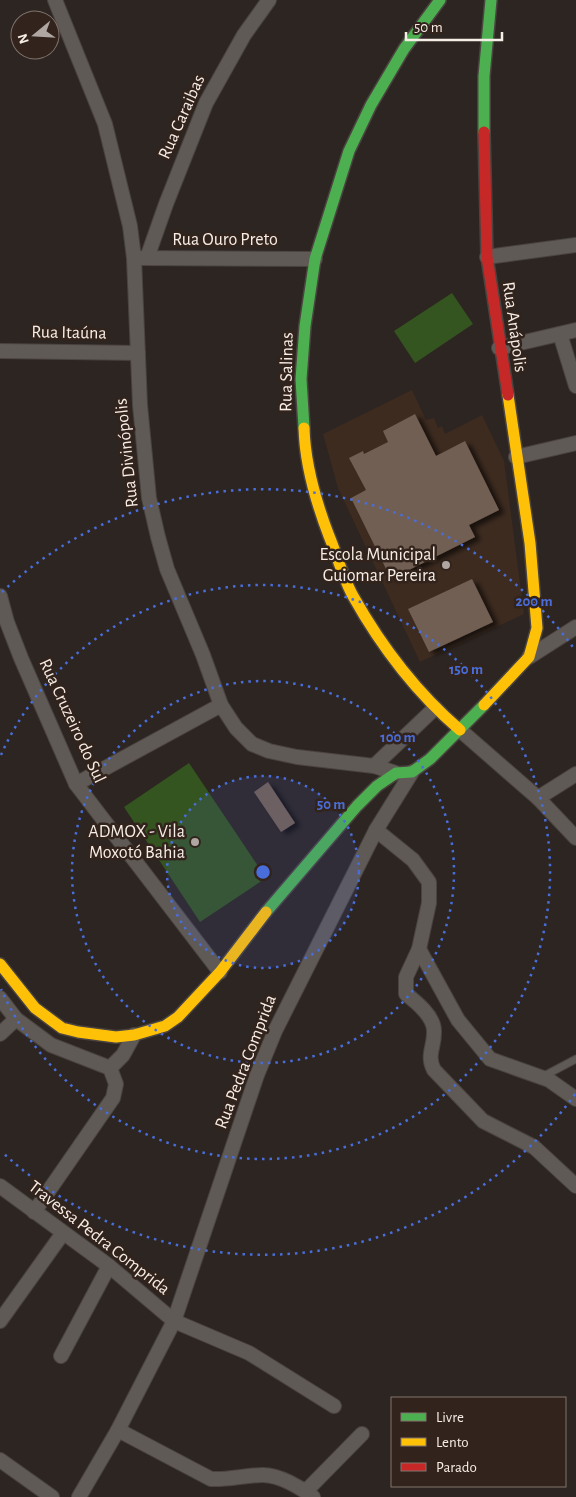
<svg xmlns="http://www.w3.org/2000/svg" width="576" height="1497" font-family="'Alegreya Sans',sans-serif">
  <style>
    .built { fill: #3d2b20 }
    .green { fill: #345420 }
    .building { fill: #725e52; filter: url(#shadow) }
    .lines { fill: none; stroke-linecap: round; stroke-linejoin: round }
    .lane-casing { stroke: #4a433f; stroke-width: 9 }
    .street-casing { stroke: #4a433f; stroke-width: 16 }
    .fast-casing { stroke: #4a433f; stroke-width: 14 }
    .slow-casing { stroke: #4a433f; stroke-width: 14 }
    .jam-casing { stroke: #4a433f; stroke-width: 14 }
    .lane { stroke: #605a56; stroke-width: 7 }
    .street { stroke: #605a56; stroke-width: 14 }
    .fast { stroke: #4caf50; stroke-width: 11 }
    .slow { stroke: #ffc107; stroke-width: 11 }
    .jam { stroke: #c62828; stroke-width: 11 }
    .ring { fill: none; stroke: #496edb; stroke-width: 2.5; stroke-dasharray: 2.5 5 }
    .poi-dot { fill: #b0a7a2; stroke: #32241c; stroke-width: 2 }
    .labels { text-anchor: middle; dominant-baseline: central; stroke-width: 5; stroke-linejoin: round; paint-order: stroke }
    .street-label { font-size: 18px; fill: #f7ede7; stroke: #32241c }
    .poi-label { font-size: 18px; fill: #f7ede7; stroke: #32241c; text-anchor: end }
    .centre { fill: #496edb; stroke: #32241c; stroke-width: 2.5 }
    .ring-label { font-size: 15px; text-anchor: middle; font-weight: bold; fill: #496edb; stroke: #32241c; stroke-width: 5; stroke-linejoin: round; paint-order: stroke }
  </style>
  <defs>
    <filter id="shadow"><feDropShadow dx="5.5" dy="3" stdDeviation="2.5" flood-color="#0009"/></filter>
  </defs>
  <rect width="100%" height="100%" fill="#2d2521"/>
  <path class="built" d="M412 390 426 420 434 418 438 428 442 426 445 434 482 415 504 461 524 614 420 662 338 488 323 434Z"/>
  <g class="green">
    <path d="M452 293 473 324 415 363 394 331Z"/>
    <path d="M189 763 266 878 200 922 124 807Z"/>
  </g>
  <g class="building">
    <path d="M415 414 436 456 465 441 499 510 469 525 475 537 391 579 351 498 366 490 349 458 363 451 364 454 388 442 383 431Z"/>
    <path d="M472 579 493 622 429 652 408 609Z"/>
    <path d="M268 782 295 823 281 832 254 792Z"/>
  </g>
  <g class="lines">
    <g class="lane-casing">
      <path id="lane" d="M542 1077 576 1059"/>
    </g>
    <g class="street-casing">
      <g id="street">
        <path d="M55 0 105 124 130 226 134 258 140 405 149 498 158 537 167 569 203 655 221 705 236 728 252 744 269 751 297 757 374 766 396 773"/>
        <path d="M487 257 576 245"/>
        <path d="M138 258 315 259"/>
        <path d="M147 258 166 204 206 103 244 35 269 0"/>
        <path d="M560 334 576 386"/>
        <path d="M499 348 576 330"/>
        <path d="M0 351 138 353"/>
        <path d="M516 457 576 443"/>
        <path d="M0 596 7 622 21 658 76 784 220 972"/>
        <path d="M529 657 576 627"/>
        <path d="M460 730 538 798 576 838"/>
        <path d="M374 766 435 708"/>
        <path d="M76 784 221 705"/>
        <path d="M538 798 576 774"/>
        <path d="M376 830 413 860 429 882V903L419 949 406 977V994C416 1002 434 1016 434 1031 435 1046 426 1055 434 1070L483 1121 534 1147 576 1186"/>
        <path d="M419 949 458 1020 490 1059 549 1080 576 1099"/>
        <path d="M0 998 16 1019 51 1045 110 1068 116 1084 113 1098 34 1212"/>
        <path d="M0 1034 16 1019"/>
        <path d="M110 1068 123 1055 134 1035"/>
        <path d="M0 1186 109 1266 174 1321 249 1353 334 1406"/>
        <path d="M0 1321 63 1233"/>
        <path d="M61 1356 109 1266"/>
        <path d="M118 1430 211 1479C229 1480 245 1475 263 1475 279 1475 300 1487 313 1497"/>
        <path d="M0 1460 52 1497"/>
        <path d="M306 1491 362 1434"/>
        <path d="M79 1497 118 1430 174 1321 257 1075 275 1031 376 830 412 772"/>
      </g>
    </g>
    <g class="fast-casing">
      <g id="fast">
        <path d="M484 132V76L491 0"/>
        <path d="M304 428 301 379 305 326 315 259 349 151 371 105 404 49 440 0"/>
        <path d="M266 912 357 806 377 786 396 773 412 772 430 759 484 705"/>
      </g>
    </g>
    <g class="slow-casing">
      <g id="slow">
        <path d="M304 428C305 465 316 502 329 536 337 555 343 578 353 596 381 646 417 693 460 730"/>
        <path d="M484 705 529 657 537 628 530 543 508 395"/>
        <path d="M0 964 35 1008 62 1028 78 1032 116 1037 134 1035 165 1026 178 1017 220 972 266 912"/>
      </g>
    </g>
    <g class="jam-casing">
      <path id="jam" d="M484 132 487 257 508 395"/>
    </g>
    <use href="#lane" class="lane"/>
    <use href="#street" class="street"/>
    <use href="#fast" class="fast"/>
    <use href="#slow" class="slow"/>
    <use href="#jam" class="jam"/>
  </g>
  <circle cx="263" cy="872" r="96" fill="#496edb" fill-opacity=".12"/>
  <g class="ring">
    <circle cx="263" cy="872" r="96"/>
    <circle cx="263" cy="872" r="191"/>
    <path d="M1 755A287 287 0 1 1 1 989"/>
    <path d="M575 1094A383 383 0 0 1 2 1152M2 592A383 383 0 0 1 575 650"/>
  </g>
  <g class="poi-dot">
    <circle cx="446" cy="565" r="5"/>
    <circle cx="195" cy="842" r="5"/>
  </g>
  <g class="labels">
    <g class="street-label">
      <text transform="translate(182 117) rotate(-66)">Rua Caraibas</text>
      <text x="225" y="240">Rua Ouro Preto</text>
      <text transform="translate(514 327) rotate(82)">Rua Anápolis</text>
      <text transform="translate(69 333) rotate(1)">Rua Itaúna</text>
      <text transform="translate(287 372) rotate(-89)">Rua Salinas</text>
      <text transform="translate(127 453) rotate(-96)">Rua Divinópolis</text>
      <text transform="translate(72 721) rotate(65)">Rua Cruzeiro do Sul</text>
      <text transform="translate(246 1062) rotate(-69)">Rua Pedra Comprida</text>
      <text transform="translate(99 1238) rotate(38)">Travessa Pedra Comprida</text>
    </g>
    <g class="poi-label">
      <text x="436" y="555">Escola Municipal<tspan x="436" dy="21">Guiomar Pereira</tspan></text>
      <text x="185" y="832">ADMOX - Vila<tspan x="185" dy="21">Moxotó Bahia</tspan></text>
    </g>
  </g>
  <circle cx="263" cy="872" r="8" class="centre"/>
  <g class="ring-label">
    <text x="534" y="606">200 m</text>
    <text x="466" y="674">150 m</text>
    <text x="398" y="742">100 m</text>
    <text x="331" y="809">50 m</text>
  </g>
  <rect x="391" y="1397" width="175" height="90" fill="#32241c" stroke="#81746d"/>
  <rect x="401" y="1413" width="25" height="8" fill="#4caf50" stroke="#81746d"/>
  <text x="436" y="1422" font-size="15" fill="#f7ede7">Livre</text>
  <rect x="401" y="1438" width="25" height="8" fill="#ffc107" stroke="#81746d"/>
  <text x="436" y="1447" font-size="15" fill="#f7ede7">Lento</text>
  <rect x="401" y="1463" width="25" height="8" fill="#c62828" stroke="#81746d"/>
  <text x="436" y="1472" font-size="15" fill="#f7ede7">Parado</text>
  <g transform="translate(35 35) rotate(252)"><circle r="24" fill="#32241c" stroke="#81746d"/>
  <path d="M0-4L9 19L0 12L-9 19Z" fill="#b0a7a2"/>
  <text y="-8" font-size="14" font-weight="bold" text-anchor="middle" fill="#f7ede7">N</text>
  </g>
  <path d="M406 32v8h96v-8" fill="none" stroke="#f7ede7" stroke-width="2.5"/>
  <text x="414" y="32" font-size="15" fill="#f7ede7" stroke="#32241c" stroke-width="4" paint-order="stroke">50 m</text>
</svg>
